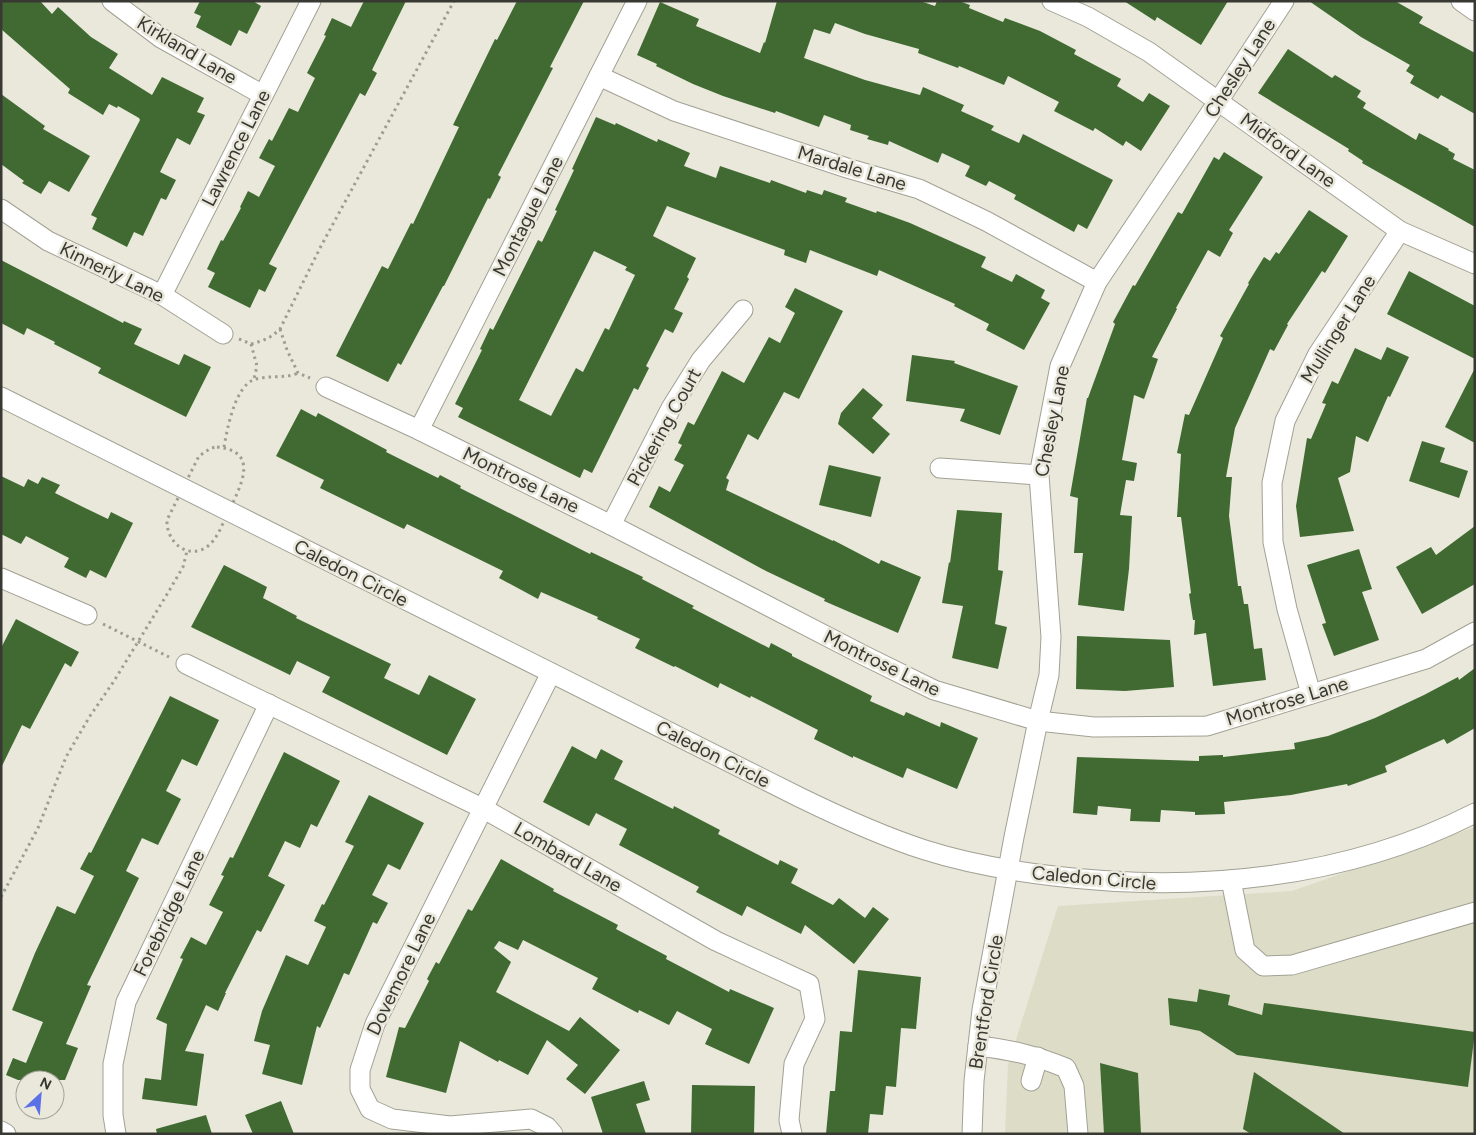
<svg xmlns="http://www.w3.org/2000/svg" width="1476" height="1135" font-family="Figtree,sans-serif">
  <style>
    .built { fill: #dddcc7 }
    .building { fill: #406a32; fill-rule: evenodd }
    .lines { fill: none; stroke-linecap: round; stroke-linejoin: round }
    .minor-casing { stroke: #a2a194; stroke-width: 21 }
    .path { stroke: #9e9d93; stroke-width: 3; stroke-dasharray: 2.5 4; stroke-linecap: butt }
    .minor { stroke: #fff; stroke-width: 19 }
    .labels { text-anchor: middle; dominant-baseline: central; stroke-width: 5; stroke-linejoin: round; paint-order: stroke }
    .street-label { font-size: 19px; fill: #393933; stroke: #e9e8db }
  </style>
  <rect width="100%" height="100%" fill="#e9e8db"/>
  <path class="built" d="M1475 827V1134H1005L1008 1065 1058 906 1292 891Z"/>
  <g class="building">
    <path d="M1 1H40L52 14 58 7 91 37 118 54 109 68 152 95 162 77 204 98 197 112 205 115 190 145 177 138 160 172 176 180 166 200 161 198 143 236 134 232 127 247 92 229 97 218 91 215 140 120 139 118 118 106 117 108 109 104 103 115 68 93 70 89 1 29Z"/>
    <path d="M200 1H253L261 6 247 34 239 30 231 46 196 27 201 16 194 13Z"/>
    <path d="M364 1H406L372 70 377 73 365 96 360 93 269 264 277 268 265 292 259 289 250 308 208 287 215 273 207 269 221 240 223 241 241 208 240 207 248 191 259 197 275 166 259 158 269 139 272 141 289 108 298 112 315 78 307 73 326 36 324 35 332 18 351 27Z"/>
    <path d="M517 1H584L550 67 553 68 498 175 501 177 490 199 488 198 444 286H443L401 365 398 363 388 382 336 356 382 266 388 269 411 223 413 224 459 127 453 125 495 39 497 40Z"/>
    <path d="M777 1H920L935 6 937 1H959L970 5 969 8 1003 22 1005 18 1040 31 1076 50 1074 54 1121 79 1117 86 1143 102 1149 93 1170 106 1141 151 1126 141 1123 146 1095 128 1093 131 1054 111 1059 102 1008 76 1004 85 959 66 958 68 918 53 919 49 865 34 835 23 830 34 814 29 804 58 865 80 920 95 923 87 964 105 961 111 994 126 991 130 1019 143 1023 134 1113 180 1087 229 1078 224 1074 232 1014 199 1016 195 989 181 986 186 965 176 970 166 942 153 938 163 889 141 888 145 867 139 869 136 850 130 851 125 824 115 819 127 776 111 775 113 723 96 693 84 656 66 657 64 637 55 660 2 699 19 696 26 760 53 764 42 765 43Z"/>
    <path d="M1124 1H1228L1201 45 1157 17 1155 21Z"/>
    <path d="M1309 1H1395L1423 17 1419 23 1475 53V114L1441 95 1438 99 1410 83 1414 76 1406 71 1410 65 1361 37Z"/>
    <path d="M1288 49 1332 78 1335 75 1361 91 1357 97 1366 103 1363 108 1416 140 1419 133 1449 149 1448 150 1455 154 1453 159 1475 170V227L1362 163 1363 161 1348 151 1349 149 1258 93Z"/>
    <path d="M1 94 45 126 43 129 90 156 69 192 49 181 41 194 22 183 24 181 1 164Z"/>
    <path d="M596 117 615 125 616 123 657 142 658 139 690 153 684 166 716 178 720 166 770 183 771 180 806 193 807 190 822 195 824 190 847 198 845 202 876 213 877 211 910 223 986 257 981 267 1012 282 1016 274 1045 290 1041 298 1050 303 1024 350 986 330 989 324 954 306 955 304 879 270 877 276 810 250 806 263 784 255 785 250 667 206 653 236 696 258 687 277 689 279 674 309 683 313 673 333 665 329 646 366 649 368 638 390 634 388 592 473 584 469 580 478 458 417 463 408 455 404 482 350 480 349 490 328 493 330 538 240 542 242 557 211 555 210 574 170 572 169ZM594 251 627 267 625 270 635 275 609 330 605 328 583 372 576 368 551 416 519 400Z"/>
    <path d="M1224 152 1263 177 1229 230 1233 233 1220 257 1208 250 1176 308 1177 309 1152 357 1158 359 1144 399 1134 395 1122 460 1137 463 1134 481 1126 480 1120 515 1132 516 1129 569 1124 611 1078 605 1083 553H1074L1078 498 1070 496 1087 398H1088L1115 324 1113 322 1133 285 1135 286 1178 212 1182 214 1214 157 1219 160Z"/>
    <path d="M1309 210 1348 236 1325 273 1322 271 1287 324 1288 325 1274 351 1270 349 1235 428 1226 477H1232L1229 516 1238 586H1241L1244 604H1248L1254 649 1262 648 1266 680 1213 686 1206 633 1194 635 1195 620H1193L1189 594 1191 593 1181 517H1177L1181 454 1177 453 1185 414 1189 415 1223 338 1220 336 1249 284 1248 283 1264 257 1270 261 1276 252 1279 254Z"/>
    <path d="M1 260 123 323 124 321 142 329 134 344 179 365 184 354 211 367 186 417 98 373 101 368 54 344 55 342 27 328 24 335 1 323Z"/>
    <path d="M1409 271 1475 306V359L1387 314Z"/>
    <path d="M795 288 843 311 799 399 784 392 758 440 748 434 726 478 729 480 726 490 833 541V540L879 564 881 560 921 577 898 633 824 601 825 599 766 571 649 507 659 486 670 492 684 465 674 460 682 445 678 443 688 422 694 425 722 371 744 383 769 337 780 343 795 313 785 307Z"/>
    <path d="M1387 347 1409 357 1390 397 1388 396 1368 442 1356 436 1350 472 1338 478 1354 531 1300 537 1296 506 1307 438 1311 439 1326 404 1322 403 1332 381 1338 384 1355 348 1381 360Z"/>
    <path d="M912 355 955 361 954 363 1018 386 1000 435 960 421 965 409 906 401Z"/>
    <path d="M1475 368V443L1445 427Z"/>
    <path d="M863 388 883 405 872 418 890 434 873 454 838 424 841 413Z"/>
    <path d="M301 409 316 417 318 413 387 450 386 452 438 478 440 475 461 486 460 488 590 554 591 552 643 577 642 579 694 606 692 608 769 648 771 643 792 654V656L872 696 870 701 904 716 906 712 940 727 941 722 978 738 957 789 907 768 903 778 853 756V758L814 739 818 730 751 696 750 698 720 683 718 688 675 666 674 667 635 648 640 639 597 619 598 617 541 592 538 599 499 578 503 571 407 524 404 529 320 488 324 480 276 456Z"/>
    <path d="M1422 441 1445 448 1440 462 1468 471 1459 498 1409 481Z"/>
    <path d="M829 465 881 477 871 517 819 505Z"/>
    <path d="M1 476 24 487 28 479 38 484 42 477 60 485 55 493 83 507 108 519 111 512 133 523 106 578 90 570 86 578 64 567 69 558 26 536 21 544 1 534Z"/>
    <path d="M957 510 1002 513 998 570 1003 571 995 624 1007 627 998 669 952 658 963 606 942 603 949 562 950 563Z"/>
    <path d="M1475 526V584L1422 614 1396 567 1431 547 1436 555Z"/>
    <path d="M1359 549 1372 589 1362 592 1379 640 1334 656 1322 624 1326 623 1307 565Z"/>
    <path d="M224 565 267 587 263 598 297 616 296 618 391 664 384 678 419 695 429 675 476 699 447 755 322 692 330 677 297 661 290 675 191 627Z"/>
    <path d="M16 619 79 652 71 667 65 663 30 729 22 725 1 768V648Z"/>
    <path d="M1077 636 1170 640 1174 687 1125 691 1076 689Z"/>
    <path d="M1475 668V728L1447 744 1444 739 1385 766 1387 772 1348 786 1347 784 1291 795 1224 802 1225 814 1195 815V812L1161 810 1160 822 1130 821 1131 809 1098 806 1097 815 1073 813 1077 757 1199 761V756L1223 755V757L1295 749 1294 743 1328 736 1375 718 1424 695 1458 677 1459 680Z"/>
    <path d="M170 696 219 720 197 766 182 759 166 791 181 799 158 845 142 838 126 871 139 878 87 985 91 986 66 1044 78 1048 65 1080H18L6 1075 13 1058 26 1063 43 1022 12 1010 35 953 57 906 75 914 94 876 80 869 89 852 91 853Z"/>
    <path d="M572 746 596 759 601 749 623 761 614 779 673 809 674 806 720 830 718 834 778 865 780 860 798 869 791 883 833 905 839 898 865 918 873 907 889 919 854 964 805 925 801 934 747 906 742 916 696 892 699 887 619 845 627 829 596 813 589 826 543 802Z"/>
    <path d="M284 752 340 781 317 827 311 824 300 848 285 841 268 876 285 885 261 932 257 930 225 993H226L218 1011 206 1005 185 1051 204 1054 197 1106 142 1099 145 1078 161 1080 167 1024 156 1019 183 959 180 958 191 937 206 945 223 912 209 905 224 876 221 875 230 857 233 858Z"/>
    <path d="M369 795 424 823 400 870 388 864 372 895 388 903 377 924 373 922 349 975 344 973 320 1028 317 1026 302 1085 262 1074 270 1045 254 1041 262 1011 286 955 308 965 326 927 314 921 322 904 324 905 354 846 345 842Z"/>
    <path d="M501 859 554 889 553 891 618 925 616 929 667 956 666 959 729 992 730 989 774 1008 749 1064 705 1044 712 1029 677 1011 669 1025 639 1010 638 1013 592 989 598 978 523 940 518 950 499 941 494 948 511 962 496 992 569 1031 580 1017 620 1050 585 1094 566 1079 578 1065 547 1040 528 1075 499 1060 498 1062 460 1041 446 1093 386 1077 399 1027 405 1028 429 981 427 979 436 962 439 964 468 909 472 911Z"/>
    <path d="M858 970 921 977 916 1029 901 1028 896 1087 886 1086 883 1115 870 1114 868 1134H826L830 1091H835L840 1031 852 1032Z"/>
    <path d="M1199 989 1230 995 1228 1005 1262 1015 1264 1003 1475 1032 1468 1087 1237 1055 1200 1031 1170 1025 1168 998 1197 1002Z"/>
    <path d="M1100 1063 1138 1073 1141 1134H1104Z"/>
    <path d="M1254 1072 1345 1134H1251L1243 1129Z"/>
    <path d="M644 1081 650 1100 636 1104 646 1134H603L591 1097Z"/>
    <path d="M692 1085 755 1086 754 1134H691Z"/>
    <path d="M281 1101 294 1134H253L245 1115Z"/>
    <path d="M206 1115 212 1134H157L156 1129Z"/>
  </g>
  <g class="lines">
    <g class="minor-casing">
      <g id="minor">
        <path d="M112 1 161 38 263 95"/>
        <path d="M1052 1 1088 17 1149 52 1400 231 1475 264"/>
        <path d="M1461 1 1475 11"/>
        <path d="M599 76 674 111 847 168 919 189 986 221 1097 282"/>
        <path d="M1 209 48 241 162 295 223 334"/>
        <path d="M162 295 311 1"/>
        <path d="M326 387 419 430 611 525 865 656 934 690 1038 721 1094 727 1207 726 1426 659 1475 632"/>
        <path d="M1 397 799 797C840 817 881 836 925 850 966 863 1011 871 1054 876 1196 893 1346 879 1475 813"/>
        <path d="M419 430 637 1"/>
        <path d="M940 468 1039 475"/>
        <path d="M611 525 671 408 701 360 743 310"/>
        <path d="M1 578 87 615"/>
        <path d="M186 664 484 809 716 941 809 984 815 1019 794 1064 789 1120 792 1134"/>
        <path d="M551 673 375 1024 360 1070V1089L370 1109 392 1119 450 1126 531 1119 547 1127 553 1134"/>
        <path d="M1311 694 1287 609 1273 542 1272 483 1285 421 1318 354 1400 231"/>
        <path d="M1231 880 1245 950 1263 966 1292 965 1475 912"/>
        <path d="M978 1046C1012 1050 1034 1055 1066 1068L1074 1086 1078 1134"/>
        <path d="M1031 1081 1038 1057"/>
        <path d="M1 1131 6 1134"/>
        <path d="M116 1134 113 1115V1064L126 1002 269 704"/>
        <path d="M972 1134 974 1081 982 1010 1014 837 1038 721 1049 675 1051 637 1039 475 1060 366 1097 282 1219 100 1284 1"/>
      </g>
    </g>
    <g class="path">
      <path d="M280 329 287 350 298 373 310 378"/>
      <path d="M239 339 251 344 257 366 254 379"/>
      <path d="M251 344C263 341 271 338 280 329L320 248 454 1"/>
      <path d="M217 447C262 451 239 489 228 513 222 524 218 538 208 546 188 561 166 542 167 520L199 456 211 448Z"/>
      <path d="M224 447C227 430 235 384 256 379 270 375 285 379 298 373"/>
      <path d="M103 624 169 657"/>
      <path d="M1 897 38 828 66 757 90 716 114 681 166 596 183 567 187 551"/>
    </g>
    <use href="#minor" class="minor"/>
  </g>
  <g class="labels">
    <g class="street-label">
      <text transform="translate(187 50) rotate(31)">Kirkland Lane</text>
      <text transform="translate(1240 68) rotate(-57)">Chesley Lane</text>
      <text transform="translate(236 148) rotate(-63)">Lawrence Lane</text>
      <text transform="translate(1288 150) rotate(36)">Midford Lane</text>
      <text transform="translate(852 168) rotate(17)">Mardale Lane</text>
      <text transform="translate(528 216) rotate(-63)">Montague Lane</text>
      <text transform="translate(112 272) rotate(26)">Kinnerly Lane</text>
      <text transform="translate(1338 329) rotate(-58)">Mullinger Lane</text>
      <text transform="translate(1052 421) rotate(-79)">Chesley Lane</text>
      <text transform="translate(664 427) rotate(-61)">Pickering Court</text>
      <text transform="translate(521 480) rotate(26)">Montrose Lane</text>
      <text transform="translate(351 573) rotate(27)">Caledon Circle</text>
      <text transform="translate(882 663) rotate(26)">Montrose Lane</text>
      <text transform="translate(1287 701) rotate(-17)">Montrose Lane</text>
      <text transform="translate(713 754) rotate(27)">Caledon Circle</text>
      <text transform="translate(568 857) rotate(30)">Lombard Lane</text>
      <text transform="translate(1094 878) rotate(5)">Caledon Circle</text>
      <text transform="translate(169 913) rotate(-64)">Forebridge Lane</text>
      <text transform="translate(401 974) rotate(-64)">Dovemore Lane</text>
      <text transform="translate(986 1002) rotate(-81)">Brentford Circle</text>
    </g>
  </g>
  <rect width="1476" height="1135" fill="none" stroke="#393933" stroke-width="5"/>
  <g transform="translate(40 1095) rotate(26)"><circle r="24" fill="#e9e8db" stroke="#a3a298"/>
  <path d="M0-4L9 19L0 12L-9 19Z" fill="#5c70e7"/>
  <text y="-8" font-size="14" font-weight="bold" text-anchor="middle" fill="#393933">N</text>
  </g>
</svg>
